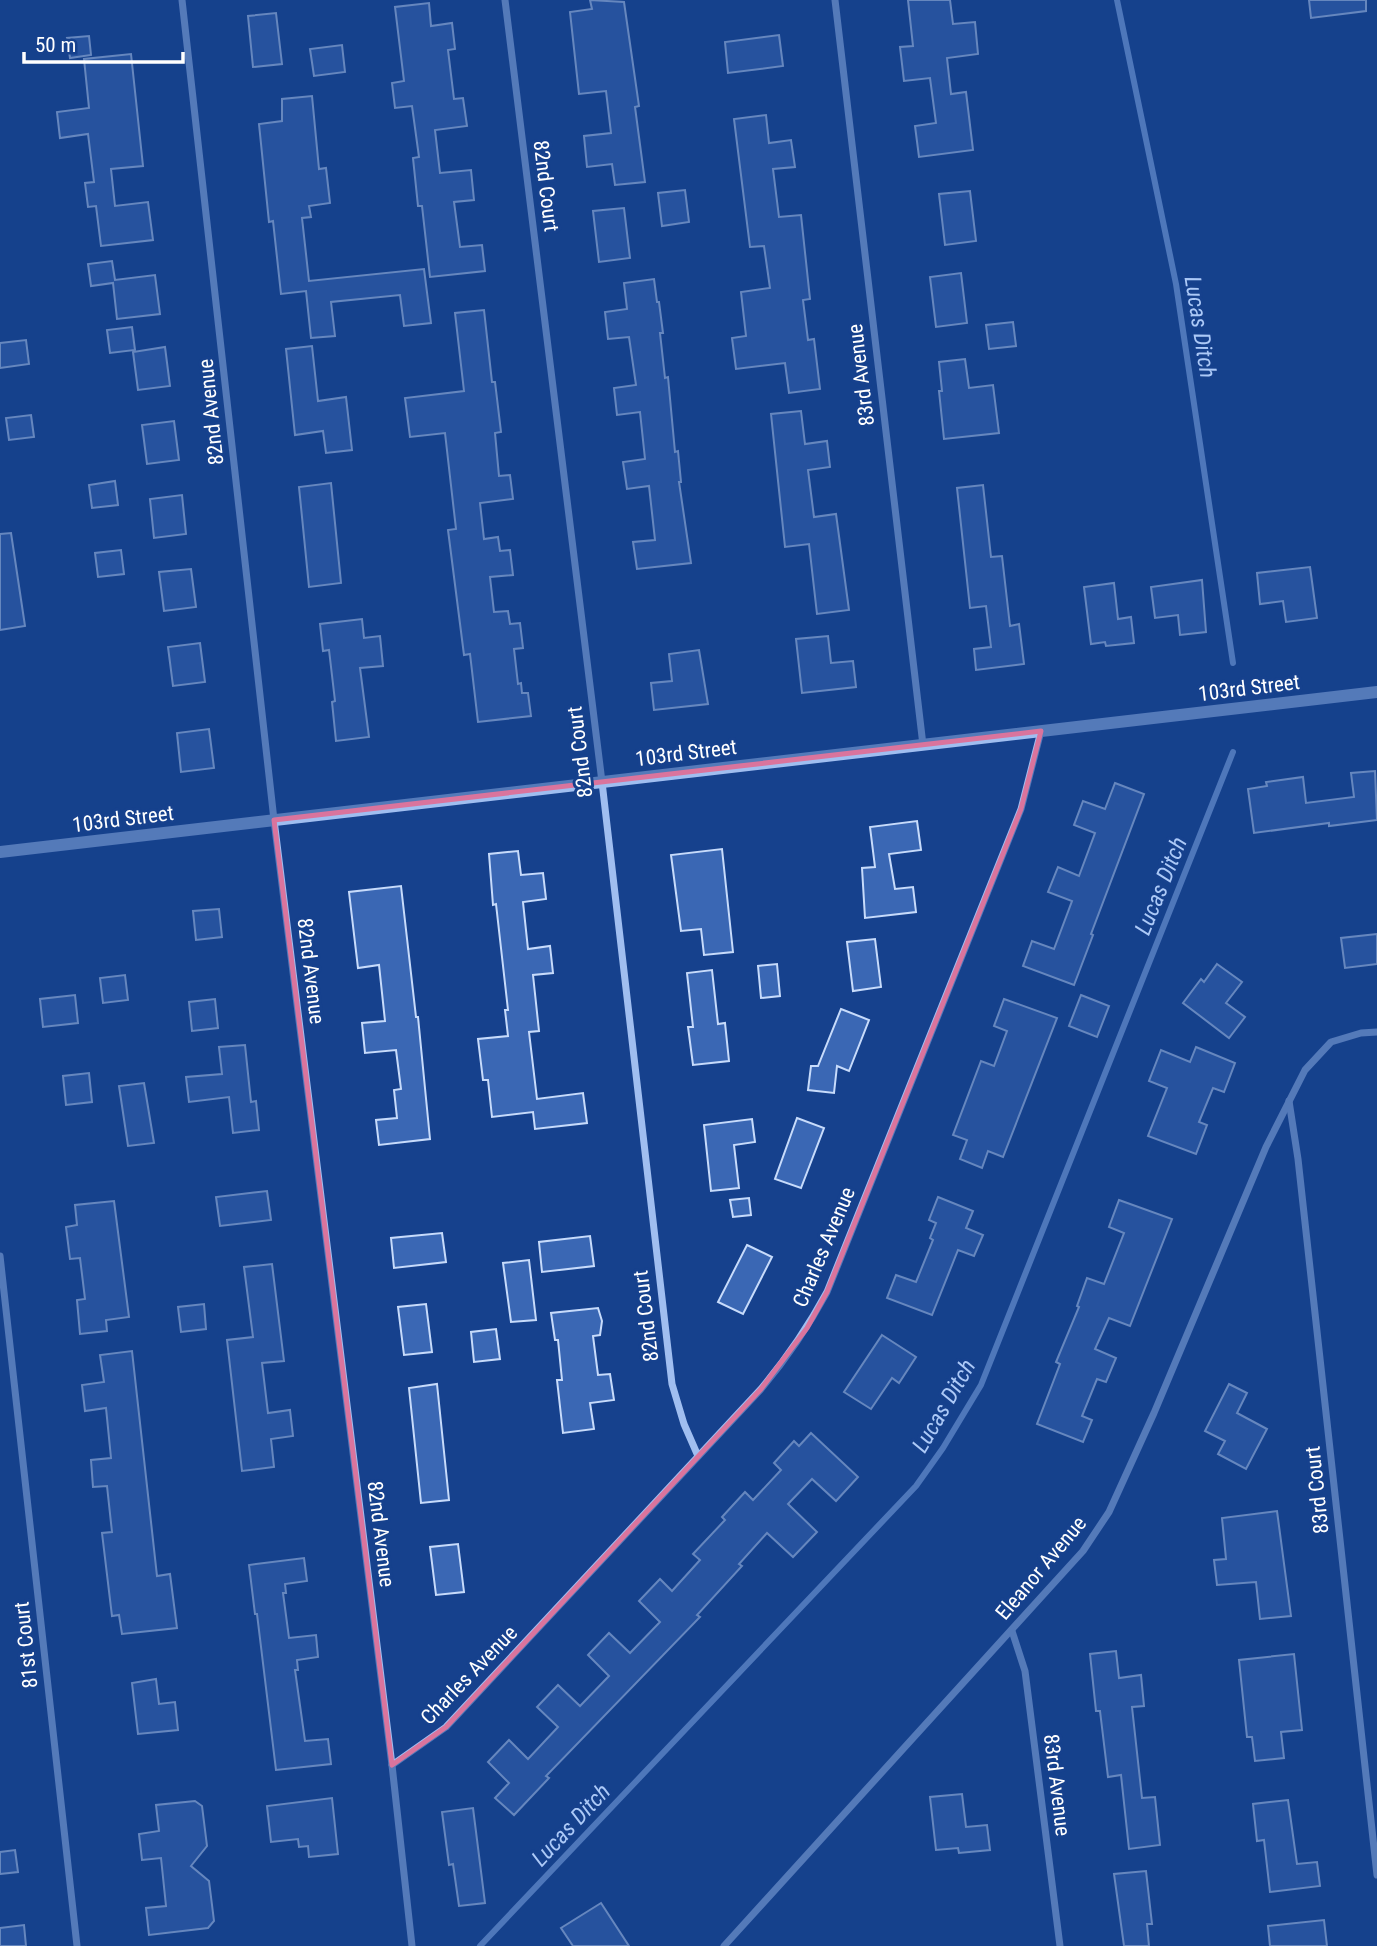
<svg xmlns="http://www.w3.org/2000/svg" width="1377" height="1946" font-family="'Roboto Condensed',sans-serif">
  <style>
    .lines { fill: none; stroke-linecap: round; stroke-linejoin: round }
    .stream { stroke: #92b8f2; stroke-width: 6 }
    .building { fill: #3a67b4; stroke: #c7dbfb; stroke-width: 2 }
    .minor { stroke: #a0bef0; stroke-width: 7 }
    .tertiary { stroke: #a0bef0; stroke-width: 12 }
    .marked { fill: none; stroke: #da749d; stroke-width: 5; stroke-linejoin: round }
    .labels { text-anchor: middle; dominant-baseline: central; stroke-width: 6; stroke-linejoin: round; paint-order: stroke }
    .street-label { font-size: 21px; fill: #fff; stroke: #16418d }
    .water-label { font-size: 23px; font-style: italic; fill: #acc9f7; stroke: #16418d }
  </style>
  <rect width="100%" height="100%" fill="#16418d"/>
  <g class="lines">
    <g class="stream">
      <path d="M1117 0 1176 284 1233 663"/>
      <path d="M480 1946 916 1486 943 1448 981 1385 1233 752"/>
    </g>
  </g>
  <g class="building">
    <path d="M590 0 624 2 639 106 635 107 645 182 615 185 612 164 587 167 584 136 611 133 606 91 579 94 570 12 592 9Z"/>
    <path d="M908 0H950L953 24 975 22 978 54 947 58 951 94 966 92 973 150 919 157 915 126 936 123 930 78 904 81 900 47 913 46Z"/>
    <path d="M1309 0H1366V11L1311 18Z"/>
    <path d="M429 3 431 26 452 23 455 49 448 50 454 99 463 98 467 126 435 130 440 173 471 170 474 200 454 202 460 247 482 245 485 271 430 277 422 206H418L413 158 419 157 412 106 395 108 392 83 404 81 395 7Z"/>
    <path d="M276 13 282 64 253 67 248 16Z"/>
    <path d="M779 35 783 66 728 73 725 42Z"/>
    <path d="M89 36 91 55 70 58 67 38Z"/>
    <path d="M342 45 345 72 314 76 310 49Z"/>
    <path d="M131 54 143 166 111 169 115 206 148 202 153 240 101 246 96 206 88 207 85 183 94 182 88 134 60 138 57 112 89 108 84 59Z"/>
    <path d="M312 96 319 169 326 168 330 203 309 206 311 217 302 218 309 281 424 269 431 323 404 326 400 295 331 302 335 336 311 338 306 291 281 294 273 221 269 222 259 124 282 121V99Z"/>
    <path d="M766 115 769 143 791 140 795 167 773 169 779 217 801 215 810 299 803 300 808 340 814 339 820 389 789 393 785 363 736 369 732 338 746 336 741 292 770 288 764 246 750 247 734 119Z"/>
    <path d="M685 190 689 222 662 226 658 193Z"/>
    <path d="M970 191 976 241 945 245 939 194Z"/>
    <path d="M624 208 630 258 599 262 593 211Z"/>
    <path d="M112 261 115 280 155 275 160 314 117 319 113 283 91 286 88 264Z"/>
    <path d="M961 273 967 323 936 327 930 277Z"/>
    <path d="M654 279 657 302H659L663 333H660L665 378 668 377 675 452 678 451 681 482H679L691 563 637 569 633 542 655 540 649 486 627 489 623 462 645 459 640 412 617 415 614 388 636 385 629 337 608 339 605 312 627 309 624 283Z"/>
    <path d="M484 310 492 382H495L501 432 495 433 499 476 510 475 513 499 480 503 484 539 498 537 500 551 510 550 513 575 490 577 494 612 508 611 510 624 520 623 523 648 514 649 518 684 521 683 522 693H528L531 716 478 722 470 654 464 655 448 530 456 529 445 433 410 437 405 398 464 391 455 313Z"/>
    <path d="M1013 322 1016 346 989 349 986 325Z"/>
    <path d="M132 327 135 350 110 353 107 330Z"/>
    <path d="M26 340 29 364 0 368V343Z"/>
    <path d="M312 346 318 401 346 397 352 450 326 453 323 431 295 435 286 349Z"/>
    <path d="M165 347 170 386 138 390 133 352Z"/>
    <path d="M965 359 969 388 993 385 999 433 944 439 939 391H942L939 362Z"/>
    <path d="M801 411 805 444 827 441 830 467 808 470 814 517 836 514 849 610 817 614 809 544 785 547 771 414Z"/>
    <path d="M31 415 34 437 9 440 6 418Z"/>
    <path d="M174 421 179 460 147 464 142 425Z"/>
    <path d="M115 481 118 505 92 508 89 485Z"/>
    <path d="M331 483 341 583 309 587 299 487Z"/>
    <path d="M983 485 991 557 1002 556 1010 626 1019 624 1024 664 976 670 974 649 991 647 986 606 970 608 957 488Z"/>
    <path d="M182 495 186 534 154 538 150 499Z"/>
    <path d="M11 533 25 626 0 630V534Z"/>
    <path d="M121 550 124 574 98 577 95 553Z"/>
    <path d="M1310 567 1317 618 1286 622 1283 601 1260 604 1257 573Z"/>
    <path d="M191 569 196 607 164 611 159 572Z"/>
    <path d="M1202 580 1206 632 1180 635 1178 615 1155 618 1151 587Z"/>
    <path d="M1114 583 1118 619 1131 617 1134 643 1106 646 1105 642 1091 644 1084 587Z"/>
    <path d="M362 619 364 638 380 636 383 666 360 668 369 737 336 741 332 702 335 701 329 650 323 651 320 624Z"/>
    <path d="M828 636 831 663 853 661 856 687 802 693 796 639Z"/>
    <path d="M200 643 205 682 173 686 168 647Z"/>
    <path d="M699 650 708 704 654 710 651 683 672 681 669 654Z"/>
    <path d="M209 729 214 768 181 772 177 733Z"/>
    <path d="M1375 771 1377 820 1329 826V823L1254 833 1248 789 1267 786 1266 782 1303 777 1306 803 1354 797 1351 773Z"/>
    <path d="M1115 783 1144 794 1091 934 1093 935 1074 985 1023 966 1032 941 1054 949 1072 901 1048 892 1058 867 1079 876 1095 833 1074 825 1083 801 1105 809Z"/>
    <path d="M917 821 921 850 889 854 895 889 913 887 916 912 865 918 862 868 875 867 870 827Z"/>
    <path d="M722 849 733 952 704 955 701 929 681 931 671 855Z"/>
    <path d="M518 851 521 875 543 873 546 899 523 902 528 949 550 946 553 973 533 975 539 1031 529 1032 537 1099 583 1093 587 1123 535 1129 533 1112 492 1117 488 1080H483L478 1039 508 1036 505 1010H508L496 904 493 905 489 854Z"/>
    <path d="M401 886 416 1017H418L430 1139 379 1145 376 1120 397 1118 394 1090 401 1089 396 1050 365 1053 362 1023 385 1021 379 965 358 968 349 892Z"/>
    <path d="M219 909 222 937 196 940 193 911Z"/>
    <path d="M1377 934V964L1345 968 1341 938Z"/>
    <path d="M875 939 881 987 853 991 847 942Z"/>
    <path d="M777 964 780 996 761 998 758 966Z"/>
    <path d="M1217 964 1242 982 1226 1003 1245 1017 1229 1038 1183 1003 1201 979 1204 982Z"/>
    <path d="M712 970 718 1024 725 1023 729 1061 693 1065 688 1027H693L687 973Z"/>
    <path d="M125 975 128 1000 103 1003 100 978Z"/>
    <path d="M75 995 78 1023 43 1027 40 999Z"/>
    <path d="M1081 995 1109 1006 1097 1037 1069 1026Z"/>
    <path d="M215 999 218 1028 192 1031 189 1002Z"/>
    <path d="M1004 999 1057 1018 1003 1157 988 1151 982 1168 960 1159 967 1140 953 1135 981 1061 994 1066 1007 1031 994 1026Z"/>
    <path d="M841 1009 869 1020 849 1071 837 1066 834 1093 808 1090 811 1066H818Z"/>
    <path d="M245 1045 251 1102 256 1101 259 1130 233 1133 229 1097 189 1102 186 1077 222 1074 219 1047Z"/>
    <path d="M1196 1047 1235 1063 1224 1092 1213 1088 1199 1122 1207 1125 1196 1154 1148 1136 1167 1088 1149 1081 1161 1050 1190 1062Z"/>
    <path d="M89 1073 92 1102 66 1105 63 1076Z"/>
    <path d="M144 1083 154 1143 128 1146 119 1086Z"/>
    <path d="M797 1118 824 1128 801 1188 775 1179Z"/>
    <path d="M752 1119 755 1142 734 1145 739 1188 711 1191 704 1125Z"/>
    <path d="M267 1191 271 1220 220 1226 216 1197Z"/>
    <path d="M938 1197 973 1211 966 1228 983 1235 974 1256 958 1250 932 1315 887 1298 896 1275 916 1282 933 1240 930 1238 936 1223 929 1220Z"/>
    <path d="M749 1198 751 1215 733 1217 730 1200Z"/>
    <path d="M1119 1200 1172 1219 1130 1326 1109 1318 1095 1349 1116 1358 1106 1382 1097 1379 1082 1416 1092 1420 1083 1442 1037 1424 1060 1364 1056 1362 1079 1307 1077 1306 1087 1278 1104 1284 1124 1233 1109 1227Z"/>
    <path d="M114 1201 129 1317 106 1320 107 1331 80 1334 77 1300 85 1299 80 1258 70 1259 66 1227 77 1225 75 1205Z"/>
    <path d="M442 1233 446 1262 394 1268 391 1238Z"/>
    <path d="M590 1236 594 1266 542 1272 539 1242Z"/>
    <path d="M747 1245 772 1257 743 1314 718 1302Z"/>
    <path d="M529 1260 536 1320 511 1322 503 1263Z"/>
    <path d="M272 1264 284 1361 262 1363 268 1413 290 1410 293 1436 271 1439 274 1467 242 1471 227 1340 253 1337 244 1267Z"/>
    <path d="M204 1304 206 1329 181 1332 178 1307Z"/>
    <path d="M426 1304 432 1352 404 1355 398 1307Z"/>
    <path d="M598 1308 602 1321 600 1335 593 1336 598 1375 610 1374 614 1400 590 1403 594 1429 563 1433 557 1380H562L558 1340H555L551 1313Z"/>
    <path d="M496 1329 500 1359 474 1362 471 1332Z"/>
    <path d="M882 1335 916 1357 899 1383 892 1378 871 1409 844 1392Z"/>
    <path d="M132 1351 157 1576 170 1574 177 1628 122 1634 119 1615 112 1616 102 1533 112 1532 107 1486 93 1487 91 1460 111 1458 106 1408 85 1411 82 1385 104 1382 100 1355Z"/>
    <path d="M437 1384 449 1500 421 1503 409 1388Z"/>
    <path d="M1229 1384 1247 1393 1237 1413 1267 1429 1246 1469 1218 1454 1225 1441 1205 1431Z"/>
    <path d="M811 1433 858 1477 836 1501 812 1479 788 1504 817 1532 793 1557 767 1533 739 1564 742 1566 697 1615 700 1617 546 1776 549 1778 514 1815 495 1798 509 1783 488 1762 509 1740 528 1759 558 1727 537 1707 558 1685 580 1706 609 1676 588 1655 609 1633 630 1653 660 1622 639 1601 660 1579 672 1591 700 1560 693 1554 725 1520 722 1517 745 1492 753 1500 781 1470 774 1463 794 1441 799 1446Z"/>
    <path d="M1277 1511 1291 1616 1260 1619 1256 1582 1217 1585 1214 1560 1226 1559 1222 1518Z"/>
    <path d="M458 1544 464 1592 436 1595 430 1547Z"/>
    <path d="M304 1558 307 1581 285 1584 286 1593H283L289 1638 316 1635 318 1657 297 1660 298 1670H295L305 1741 328 1739 331 1764 276 1770 257 1614H255L249 1565Z"/>
    <path d="M1116 1651 1119 1678 1141 1675 1144 1706 1132 1707 1142 1798 1155 1797 1160 1845 1129 1849 1121 1775 1108 1777 1100 1711H1096L1090 1654Z"/>
    <path d="M1294 1654 1302 1730 1281 1732 1284 1758 1255 1761 1252 1737H1247L1239 1660Z"/>
    <path d="M156 1679 159 1704 175 1702 178 1730 138 1734 132 1683Z"/>
    <path d="M962 1794 966 1827 987 1825 990 1850 959 1853 958 1848 936 1850 930 1797Z"/>
    <path d="M332 1798 338 1854 309 1857 308 1846 299 1847 298 1839 271 1842 267 1806Z"/>
    <path d="M1288 1800 1297 1864 1317 1862 1320 1886 1270 1892 1264 1840 1257 1841 1253 1804Z"/>
    <path d="M195 1801 202 1806 207 1846 191 1866 209 1881 214 1921 208 1928 149 1935 146 1908 166 1906 161 1858 142 1860 139 1834 159 1831 156 1805Z"/>
    <path d="M473 1808 485 1903 459 1906 453 1864 449 1865 442 1812Z"/>
    <path d="M15 1850 18 1872 0 1874V1852Z"/>
    <path d="M1146 1871 1152 1924H1147L1149 1946H1124L1114 1874Z"/>
    <path d="M601 1903 629 1946H573L561 1928Z"/>
    <path d="M1324 1920 1327 1946H1270L1268 1926Z"/>
    <path d="M24 1925 26 1946H0V1928Z"/>
  </g>
  <g class="lines">
    <g class="minor">
      <path d="M182 0 274 820 392 1765 412 1946"/>
      <path d="M505 0 602 782 672 1384 684 1424 698 1456"/>
      <path d="M835 0 923 745"/>
      <path d="M1289 1101 1298 1159 1377 1875"/>
      <path d="M0 1256 77 1946"/>
      <path d="M1012 1631 1025 1671 1060 1946"/>
      <path d="M392 1765 446 1727 761 1389C787 1358 808 1327 827 1292L1021 809 1041 731"/>
      <path d="M724 1946 1083 1551 1109 1512 1154 1413 1266 1147 1305 1070 1331 1042 1361 1033 1377 1032"/>
    </g>
    <path class="tertiary" d="M0 852 1377 692"/>
  </g>
  <path d="M0 0H1377V1946H0ZM1041 731 1021 809 827 1292 807 1328 761 1389 446 1727 392 1765 274 820Z" fill="#16418d" fill-opacity=".55" fill-rule="evenodd"/>
  <path class="marked" d="M1041 731 1021 809 827 1292 807 1328 761 1389 446 1727 392 1765 274 820Z"/>
  <g class="labels">
    <g class="street-label">
      <text transform="translate(546 186) rotate(83)">82nd Court</text>
      <text transform="translate(861 375) rotate(-97)">83rd Avenue</text>
      <text transform="translate(211 412) rotate(-96)">82nd Avenue</text>
      <text transform="translate(1249 688) rotate(-7)">103rd Street</text>
      <text transform="translate(580 752) rotate(-97)">82nd Court</text>
      <text transform="translate(686 753) rotate(-7)">103rd Street</text>
      <text transform="translate(123 819) rotate(-7)">103rd Street</text>
      <text transform="translate(311 971) rotate(83)">82nd Avenue</text>
      <text transform="translate(824 1247) rotate(-67)">Charles Avenue</text>
      <text transform="translate(646 1316) rotate(-97)">82nd Court</text>
      <text transform="translate(1317 1490) rotate(-96)">83rd Court</text>
      <text transform="translate(381 1534) rotate(83)">82nd Avenue</text>
      <text transform="translate(1041 1568) rotate(-50)">Eleanor Avenue</text>
      <text transform="translate(26 1645) rotate(-96)">81st Court</text>
      <text transform="translate(469 1675) rotate(-46)">Charles Avenue</text>
      <text transform="translate(1057 1785) rotate(83)">83rd Avenue</text>
    </g>
    <g class="water-label">
      <text transform="translate(1200 327) rotate(81)">Lucas Ditch</text>
      <text transform="translate(1161 886) rotate(-68)">Lucas Ditch</text>
      <text transform="translate(944 1406) rotate(-60)">Lucas Ditch</text>
      <text transform="translate(571 1825) rotate(-47)">Lucas Ditch</text>
    </g>
  </g>
  <path d="M24 52v10h159v-10" fill="none" stroke="#ffffff" stroke-width="3.5"/>
  <text x="35" y="52" font-size="21" fill="#ffffff" stroke="#16418d" stroke-width="5" paint-order="stroke">50 m</text>
</svg>
